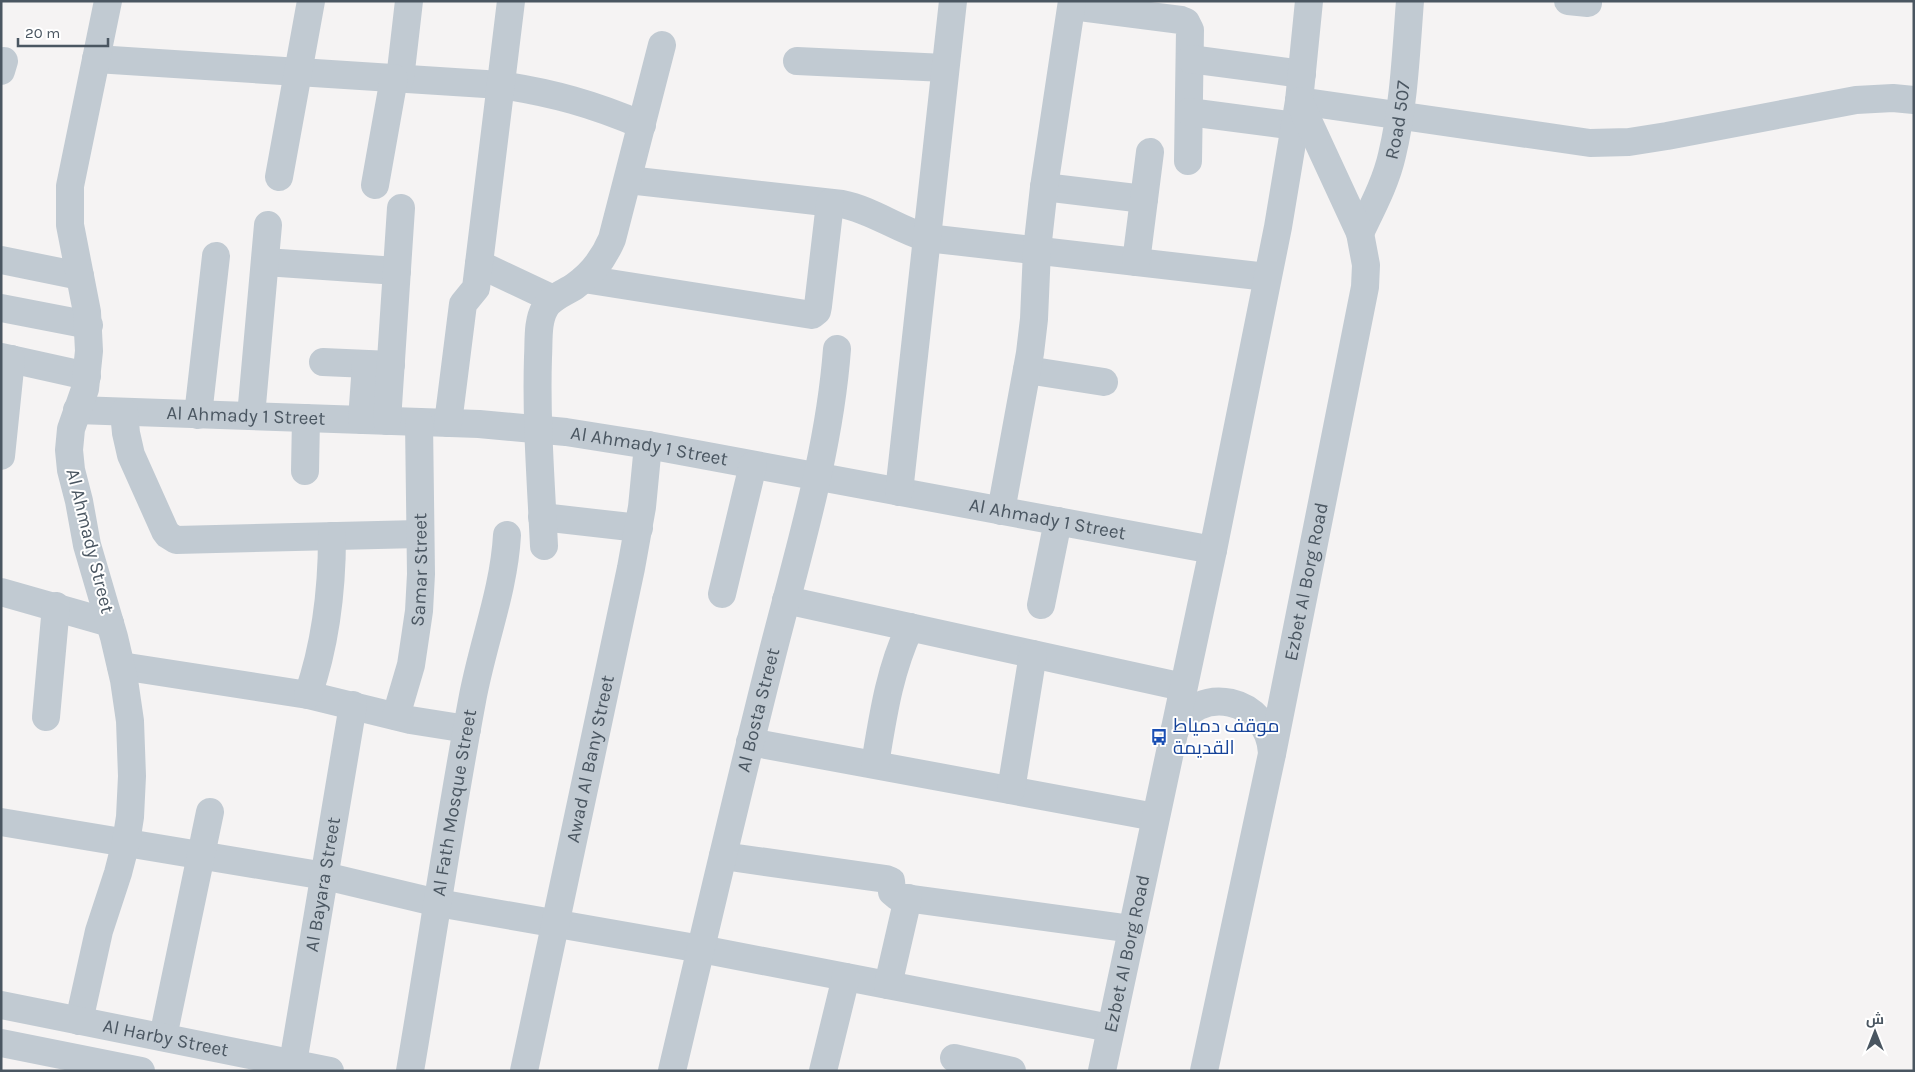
<svg xmlns="http://www.w3.org/2000/svg" width="1915" height="1072" font-family="Karla,Cairo,sans-serif">
  <style>
    .lines { fill: none; stroke-linecap: round; stroke-linejoin: round }
    .minor { stroke: #c1cad2; stroke-width: 28 }
    .tertiary { stroke: #c1cad2; stroke-width: 28 }
    .labels { text-anchor: middle; dominant-baseline: central; stroke-width: 4; stroke-linejoin: round; paint-order: stroke }
    .street-label { font-size: 19px; fill: #4a5661; stroke: #fff }
    .transit-label { font-size: 19px; fill: #164399; stroke: #fff; text-anchor: start }
  </style>
  <rect width="100%" height="100%" fill="#f5f3f3"/>
  <g class="lines">
    <g class="minor">
      <path d="M1568 1 1588 3"/>
      <path d="M1072 6 1181 20 1186 22 1190 30 1188 161"/>
      <path d="M96 59 501 85C553 93 593 104 642 125"/>
      <path d="M1190 59 1302 74"/>
      <path d="M797 61 945 68"/>
      <path d="M1 71 4 61"/>
      <path d="M400 79 409 1"/>
      <path d="M1299 101 1590 143 1629 142 1667 136 1856 100 1893 98 1914 100"/>
      <path d="M1189 112 1296 126"/>
      <path d="M279 177 311 1"/>
      <path d="M628 180 842 204C872 210 897 229 927 238L1267 277"/>
      <path d="M375 185 394 78"/>
      <path d="M1044 187 1144 199"/>
      <path id="s1" d="M1360 233C1372 208 1386 182 1392 155 1404 105 1406 52 1410 1"/>
      <path d="M1 260 80 276"/>
      <path d="M265 262 397 271"/>
      <path d="M1136 262 1150 152"/>
      <path d="M479 264 553 299"/>
      <path d="M584 279 812 315 817 311 818 306 830 203"/>
      <path d="M1 308 89 325"/>
      <path d="M1 357 87 376"/>
      <path d="M323 362 391 365"/>
      <path d="M1027 370 1104 382"/>
      <path id="s2" d="M77 410 479 424 566 432 648 445 1213 550"/>
      <path d="M124 412 126 433 131 455 165 531 168 535 176 540 419 534"/>
      <path d="M198 415 216 256"/>
      <path d="M251 416 268 225"/>
      <path d="M362 420 366 364"/>
      <path d="M387 421 401 208"/>
      <path d="M448 423 463 304 476 288 511 1"/>
      <path d="M1 456 11 359"/>
      <path d="M305 471 306 418"/>
      <path d="M899 492 953 1"/>
      <path d="M1001 511 1030 353 1034 319 1037 250 1044 187 1072 1"/>
      <path d="M542 517 639 528"/>
      <path d="M544 546C541 483 536 420 538 357 539 341 537 322 545 308 551 297 565 293 575 286 592 274 604 258 612 239L662 45"/>
      <path d="M1 592 110 623"/>
      <path d="M722 594 753 465"/>
      <path d="M786 600 1183 687"/>
      <path d="M1041 605 1058 521"/>
      <path d="M121 666 308 695 410 720 467 729"/>
      <path d="M308 695C326 643 332 590 332 536"/>
      <path id="s3" d="M396 716 411 665 419 611 421 574 419 422"/>
      <path d="M46 717 56 606"/>
      <path d="M750 742 1155 817"/>
      <path d="M875 764C883 716 889 672 910 627"/>
      <path d="M1011 790 1033 654"/>
      <path d="M1 822 325 876 438 903 701 949 1110 1028"/>
      <path d="M723 856 886 879 891 881 892 892 898 897 1132 929"/>
      <path d="M888 985 908 898"/>
      <path d="M79 1021 99 931 118 873 126 842 130 817 132 776 130 721 124 680 114 637 87 545 79 501 71 470 69 450 71 429 85 389 89 351 87 312 70 225V186L108 1"/>
      <path d="M163 1037 210 812"/>
      <path d="M954 1058 1012 1071"/>
      <path id="s4" d="M293 1063 353 705"/>
      <path id="s5" d="M410 1071C431 947 449 824 472 701 482 645 504 591 507 535"/>
      <path id="s6" d="M524 1071 631 568 642 507 648 445"/>
      <path id="s7" d="M672 1071C704 935 736 798 770 663 796 559 829 456 837 349"/>
      <path d="M823 1071 846 977"/>
    </g>
    <g class="tertiary">
      <path d="M1174 732C1197 681 1269 698 1272 753"/>
      <path id="s8" d="M1 1005 330 1071"/>
      <path d="M1 1043 141 1071"/>
      <path id="s9" d="M1102 1071 1213 550 1278 227 1299 101 1309 1"/>
      <path id="s10" d="M1204 1071 1272 754 1365 287 1366 265 1360 233 1299 101"/>
    </g>
  </g>
  <defs>
    <g id="bus-bare" transform="scale(1.35)"><path d="M-5-6H5V4H4V6H2V4H-2V6H-4V4H-5ZM-3.5-4V0h7V-4ZM-3.5 1.2v1.5H-2V1.2ZM2 1.2v1.5H3.5V1.2Z" fill="#1a4fb4" stroke="#fff" stroke-width="2.5" paint-order="stroke"/></g>
  </defs>
  <g fill-rule="evenodd">
    <use href="#bus-bare" x="1159" y="737"/>
  </g>
  <g class="labels">
    <g class="street-label">
      <text stroke="none"><textPath href="#s1" startOffset="120">Road 507</textPath></text>
      <text stroke="none"><textPath href="#s2" startOffset="169">Al Ahmady 1 Street</textPath></text>
      <text stroke="none"><textPath href="#s2" startOffset="574">Al Ahmady 1 Street</textPath></text>
      <text stroke="none"><textPath href="#s2" startOffset="979">Al Ahmady 1 Street</textPath></text>
      <text transform="translate(90 541) rotate(76)">Al Ahmady Street</text>
      <text stroke="none"><textPath href="#s3" startOffset="149">Samar Street</textPath></text>
      <text stroke="none"><textPath href="#s10" startOffset="500">Ezbet Al Borg Road</textPath></text>
      <text stroke="none"><textPath href="#s7" startOffset="371">Al Bosta Street</textPath></text>
      <text stroke="none"><textPath href="#s6" startOffset="319">Awad Al Bany Street</textPath></text>
      <text stroke="none"><textPath href="#s5" startOffset="272">Al Fath Mosque Street</textPath></text>
      <text stroke="none"><textPath href="#s4" startOffset="181">Al Bayara Street</textPath></text>
      <text stroke="none"><textPath href="#s9" startOffset="120">Ezbet Al Borg Road</textPath></text>
      <text stroke="none"><textPath href="#s8" startOffset="168">Al Harby Street</textPath></text>
    </g>
    <g class="transit-label">
      <text x="1173" y="726">موقف دمياط<tspan x="1173" dy="22">القديمة</tspan></text>
    </g>
  </g>
  <rect width="1915" height="1072" fill="none" stroke="#4a5661" stroke-width="5"/>
  <g transform="translate(1875 1032)" stroke="#ffffff" stroke-width="4" paint-order="stroke">
  <path d="M0-4L9 19L0 12L-9 19Z" fill="#4a5661"/>
  <text y="-8" font-size="14" font-weight="bold" text-anchor="middle" fill="#4a5661">ش</text>
  </g>
  <path d="M18 38v8h90v-8" fill="none" stroke="#4a5661" stroke-width="2.5"/>
  <text x="25" y="38" font-size="15" fill="#4a5661" stroke="#ffffff" stroke-width="4" paint-order="stroke">20 m</text>
</svg>
